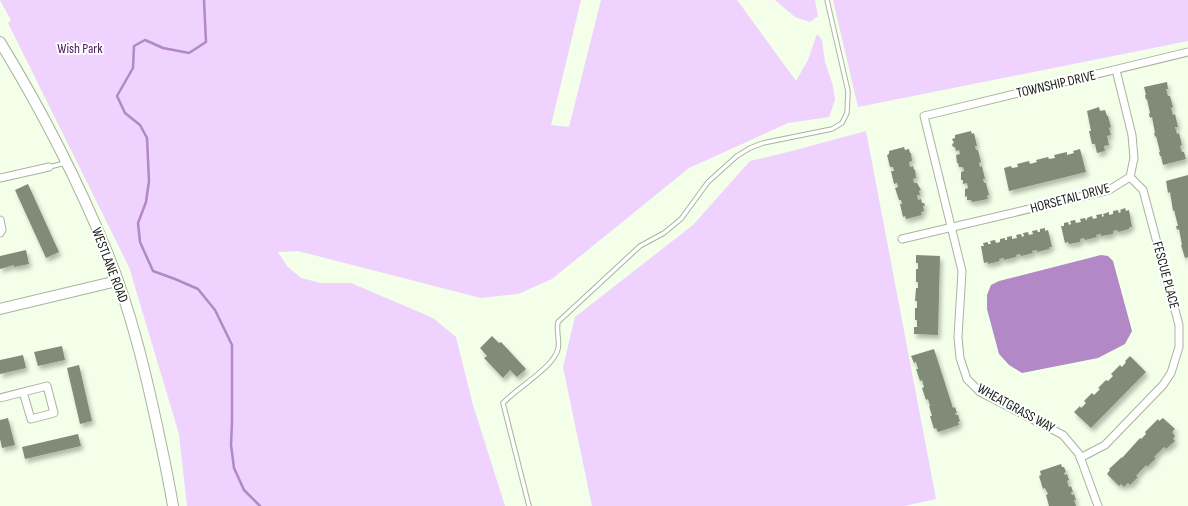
<svg xmlns="http://www.w3.org/2000/svg" width="1188" height="506" font-family="'Sofia Sans Condensed',sans-serif">
  <style>
    .green { fill: #efd2fd }
    .water { fill: #b288c6 }
    .lines { fill: none; stroke-linecap: round; stroke-linejoin: round }
    .stream { stroke: #b288c6; stroke-width: 2.5 }
    .building { fill: #818c78; filter: url(#shadow) }
    .service-casing { stroke: #a8b49f; stroke-width: 5.5 }
    .minor-casing { stroke: #a8b49f; stroke-width: 9 }
    .secondary-casing { stroke: #a8b49f; stroke-width: 12 }
    .service { stroke: #fff; stroke-width: 3.5 }
    .minor { stroke: #fff; stroke-width: 7 }
    .secondary { stroke: #fff; stroke-width: 10 }
    .labels { text-anchor: middle; dominant-baseline: central; stroke-width: 4; stroke-linejoin: round; paint-order: stroke }
    .park-label { font-size: 14px; fill: #4d1761; stroke: #fff }
    .street-label { font-size: 14px; fill: #171b13; stroke: #fff }
  </style>
  <defs>
    <filter id="shadow"><feDropShadow dx="2.5" dy="4" stdDeviation="2" flood-color="#0004"/></filter>
  </defs>
  <rect width="100%" height="100%" fill="#f3ffe9"/>
  <g class="green">
    <path d="M0 0H581L551 125 569 127 601 0H737L796 81 808 60 817 34 822 40 825 62 833 86 835 100 829 117 788 123 689 168 552 279 518 294 481 298 298 251 278 252 287 266 301 278 321 283H351L433 318 456 337 473 405 505 506H187L179 434 129 267 8 23 11 20Z"/>
    <path d="M775 0H815L818 16 810 22 795 17Z"/>
    <path d="M833 0H1188V41L858 107Z"/>
    <path d="M866 131 936 499 904 506H592L563 367 575 317 693 225 750 161 792 151Z"/>
  </g>
  <path class="water" d="M1101 255 1108 256 1113 261 1132 331 1125 344 1098 358 1022 373 1009 365 999 354 987 309V295L991 285 999 281Z"/>
  <g class="lines">
    <path class="stream" d="M204 0 206 42 189 53 163 48 145 40 134 46 133 68 117 96 125 113 140 125 147 138 149 181 146 202 138 223 140 242 153 271 175 279 198 289 215 310 232 345V422L231 445 234 468 244 490 260 506"/>
  </g>
  <g class="building">
    <path d="M1167 82 1168 89H1166L1168 96H1170L1173 107 1171 108 1173 115 1175 114 1178 127H1175L1177 134 1179 133 1182 145 1180 146 1182 152H1184L1186 159 1163 165 1161 156H1160L1159 152H1160L1156 136 1155 137 1154 133H1155L1152 117 1150 118 1149 114 1150 113 1147 99 1146 100 1145 95H1146L1144 87Z"/>
    <path d="M1099 107 1100 111 1105 110 1107 116H1108L1111 127 1109 128 1111 135 1107 136 1109 145 1104 146 1105 151 1097 153 1095 144H1092L1089 131H1091L1087 111Z"/>
    <path d="M971 131 972 134 974 133 977 146H975L976 150H978L981 162 979 163 980 167 982 166 985 179H983L984 183H986L989 195 987 196 988 199 972 202 971 200H967V196L965 197V189L968 188 967 183 963 184V180H961V172L964 171 963 167H959L958 163H957L956 155 960 154 959 150 956 151 955 147H953L952 144 954 143 952 139 955 138V135Z"/>
    <path d="M904 147 905 150 909 149 910 153H911L912 161 909 162 910 167 913 166 914 170 915 169 916 178 913 179 914 183H917L921 190 919 191 920 195H917L918 200 921 199 922 203H924L925 206H923L924 211 921 212 922 215 906 219 905 216 903 217 900 204H902L901 200H899L895 188 898 187 897 183 894 184 891 171H894L893 167H890L887 155 889 154V151Z"/>
    <path d="M1080 149 1086 172 1009 191 1004 168 1011 166 1012 168 1018 167 1017 164 1029 161 1030 164 1037 162 1036 160 1048 157 1049 159 1055 158 1054 155 1067 152V155L1074 153 1073 151Z"/>
    <path d="M1188 175V257L1185 258 1181 245H1182L1179 229 1177 230 1176 226H1178L1174 210 1173 211 1170 192 1168 193 1166 181Z"/>
    <path d="M28 184 59 252 46 258 15 190Z"/>
    <path d="M1125 208 1126 211 1129 210 1132 227H1129V229L1118 232 1117 230 1113 231V234L1101 236V234L1096 235 1097 237 1085 240 1084 238 1080 239V242L1069 244 1068 242 1065 243 1061 226H1064V223L1068 222 1069 225 1071 224 1070 221 1075 220 1076 223 1081 222 1080 219 1085 218 1086 220H1087V218L1092 216 1093 219 1097 218 1096 215 1102 214V217L1104 216 1103 214 1109 212V215L1113 214V211L1118 210 1119 213 1121 212 1120 210Z"/>
    <path d="M1045 228V231L1048 230 1052 247H1049V249L1037 252V250L1032 251 1033 253 1021 256 1020 254 1016 255V257L1004 260V258L999 259 1000 261 988 264V262L984 263 981 246H984L983 243 988 242V244H991L990 241 995 240 996 243 1000 242V239L1005 238V240H1007V237L1012 236V239L1017 238 1016 235 1021 234 1022 237 1024 236 1023 233 1028 232 1029 235 1033 234 1032 231 1037 230 1038 232H1040V229Z"/>
    <path d="M26 250 29 264 14 267V265L0 269V256Z"/>
    <path d="M916 255 940 256 938 335 914 334V327H917V320H915V308H917V301H915L916 288H918V282H916V269H918V263H916Z"/>
    <path d="M492 336 499 343 501 342 526 369 517 377 510 370 503 378 484 358 487 356 480 348Z"/>
    <path d="M62 346 65 360 38 366 34 352Z"/>
    <path d="M934 349 953 408 955 407 957 413H955L956 415H958L960 421 958 422 959 425 938 432 936 428 934 429 930 416H932L929 406H930L928 399 926 400 922 388 924 387 922 380 920 381 916 369H918L916 362 914 363 911 356Z"/>
    <path d="M23 355 26 368 0 374V360Z"/>
    <path d="M1130 356 1146 372 1091 428 1074 412 1080 406 1081 408 1086 403 1084 401 1092 393 1094 395 1100 389 1098 388 1106 380 1108 381 1113 376 1111 374 1120 365 1122 367 1126 362 1125 361Z"/>
    <path d="M79 365 92 421 80 424 67 368Z"/>
    <path d="M8 418 15 445 2 448 0 439V420Z"/>
    <path d="M1163 418 1175 429 1172 432 1175 436 1173 439 1175 441 1166 449 1164 447 1154 457 1156 458 1147 467 1146 465 1136 476 1138 477 1130 485 1128 483 1124 487 1121 484 1119 486 1107 474 1110 470 1109 469 1122 457V458L1140 438 1141 439 1146 434 1145 432 1158 419 1159 421Z"/>
    <path d="M78 434 81 446 25 459 22 447Z"/>
    <path d="M1061 464 1062 467H1064L1066 472 1064 473 1065 475 1067 474 1069 480 1067 481 1069 487 1071 486 1073 492H1071L1072 495 1074 494 1076 500H1074L1076 506H1049L1046 495 1048 494 1045 488 1043 489 1039 476 1041 475 1040 471Z"/>
  </g>
  <g class="lines">
    <g class="service-casing">
      <g id="service">
        <path d="M49 167 65 163"/>
        <path d="M529 506 503 403C517 388 554 367 558 349 560 340 556 332 558 322L640 246 664 233 681 219 708 182 737 156 750 148 763 143 832 129 842 123 847 113 848 91 827 0"/>
      </g>
    </g>
    <g class="minor-casing">
      <g id="minor">
        <path d="M0 178 49 167"/>
        <path d="M0 220 2 230 0 233"/>
        <path d="M902 239 1109 190 1130 177 1134 158 1132 135 1116 70"/>
        <path d="M0 398 47 386 54 413 31 419 23 392"/>
        <path d="M1080 458 1105 445 1163 385 1171 373 1179 347V325L1143 190 1130 177"/>
        <path d="M1098 506 1079 454 1063 435 980 392 967 379 960 358 958 337 962 271 924 116 1188 52"/>
      </g>
    </g>
    <g class="secondary-casing">
      <g id="secondary">
        <path d="M0 42C41 109 77 179 107 252 131 310 146 374 159 435 164 458 169 482 173 506"/>
        <path d="M0 309 117 281"/>
      </g>
    </g>
    <use href="#service" class="service"/>
    <use href="#minor" class="minor"/>
    <use href="#secondary" class="secondary"/>
  </g>
  <g class="labels">
    <g class="park-label">
      <text x="80" y="48">Wish Park</text>
    </g>
    <g class="street-label">
      <text transform="translate(1056 84) rotate(-13)">TOWNSHIP DRIVE</text>
      <text transform="translate(1070 198) rotate(-15)">HORSETAIL DRIVE</text>
      <text transform="translate(110 265) rotate(69)">WESTLANE ROAD</text>
      <text transform="translate(1166 275) rotate(75)">FESCUE PLACE</text>
      <text transform="translate(1016 408) rotate(29)">WHEATGRASS WAY</text>
    </g>
  </g>
</svg>
